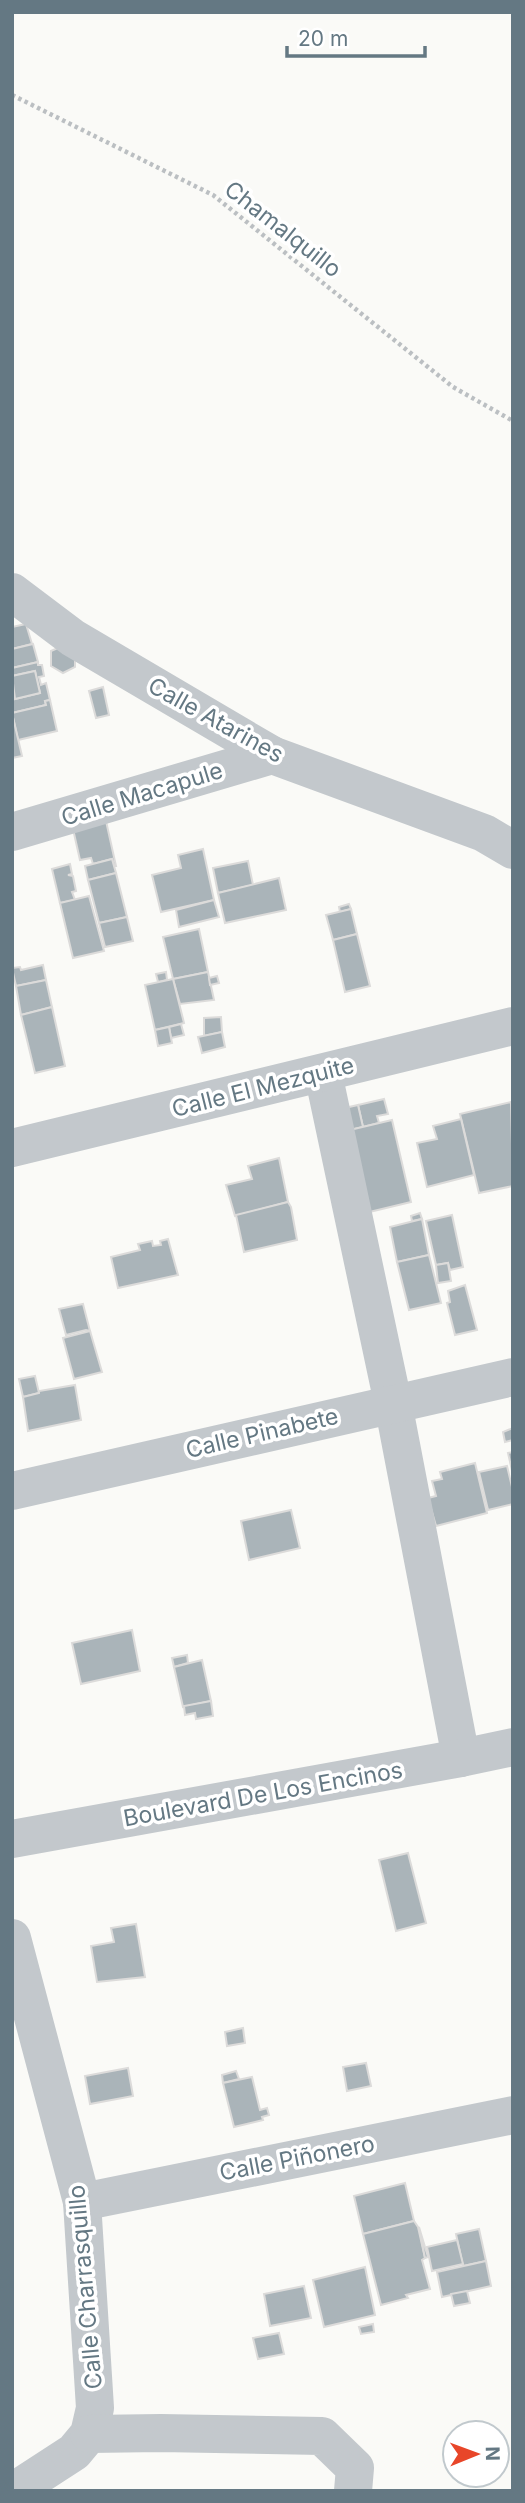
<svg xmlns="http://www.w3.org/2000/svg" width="525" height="2503" font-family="Inter,sans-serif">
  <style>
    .building { fill: #aab4b9; stroke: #dcdbda; stroke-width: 2 }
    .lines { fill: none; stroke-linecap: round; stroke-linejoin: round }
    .path { stroke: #bbbfc2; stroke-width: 4.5; stroke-dasharray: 3.5 3.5; stroke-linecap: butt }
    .street { stroke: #c3c8cc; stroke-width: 38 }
    .labels { text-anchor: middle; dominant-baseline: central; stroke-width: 7; stroke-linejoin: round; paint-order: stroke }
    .street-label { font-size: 23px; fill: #647883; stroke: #fff }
  </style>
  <rect width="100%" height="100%" fill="#fafaf7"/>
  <g class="building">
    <path d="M26 624 32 644 12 649V627Z"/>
    <path d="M33 644 38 662 12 668V649Z"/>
    <path d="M60 647 75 656V667L63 673 51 666V651Z"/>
    <path d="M38 662V665H42L44 676 39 677 41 685 46 683 50 700 45 701 46 705 12 713V688L15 699 40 693 35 671 12 676V668Z"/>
    <path d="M35 671 40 693 15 699 12 676Z"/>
    <path d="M103 687 109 715 96 718 89 691Z"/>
    <path d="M50 700 57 731 18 740 12 713 46 705 45 701Z"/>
    <path d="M12 713 22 756 12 758Z"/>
    <path d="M106 821 116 866H114L112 859 93 864 91 858 80 860 73 829Z"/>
    <path d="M203 849 214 900 161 912 152 875 181 868 178 855Z"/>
    <path d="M112 859 116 873 88 880 85 866Z"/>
    <path d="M248 861 253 885 218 893 213 868Z"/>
    <path d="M70 864 72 874 68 875 73 876 76 891 72 892 75 900 60 903 52 869Z"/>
    <path d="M116 873 127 917 99 923 88 880Z"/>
    <path d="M279 878 286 910 225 923 218 893Z"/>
    <path d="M89 896 104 951 73 958 60 903Z"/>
    <path d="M214 900 219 917 179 927 176 910Z"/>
    <path d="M349 904 351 909 340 912 339 907Z"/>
    <path d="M351 909 357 934 333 940 326 915Z"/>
    <path d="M127 917 133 941 105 947 99 923Z"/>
    <path d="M199 929 208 972 173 979 163 937Z"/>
    <path d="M357 934 370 986 345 992 333 940Z"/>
    <path d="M43 965 46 980 16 986 12 968 20 967 21 970Z"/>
    <path d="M166 972 167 980 158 982 156 974Z"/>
    <path d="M208 972 214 1000 180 1004 173 979Z"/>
    <path d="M217 976 219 983 210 985 209 978Z"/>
    <path d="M173 979 184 1023 155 1030 145 985Z"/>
    <path d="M46 980 52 1007 21 1015 16 986Z"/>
    <path d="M52 1007 65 1066 35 1073 21 1015Z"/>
    <path d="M221 1017 222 1032 204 1036V1018Z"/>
    <path d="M181 1024 184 1035 171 1038 169 1027Z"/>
    <path d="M169 1027 172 1043 158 1046 155 1030Z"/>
    <path d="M222 1032 225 1047 202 1053 198 1037Z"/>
    <path d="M384 1099 388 1114 377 1116 379 1123 363 1127 358 1105Z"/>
    <path d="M511 1102 513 1186 479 1193 460 1114Z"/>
    <path d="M358 1105 363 1127 337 1133 331 1111Z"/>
    <path d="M461 1119 474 1175 427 1187 417 1143 437 1139 433 1126Z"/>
    <path d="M392 1120 411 1202 357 1215 337 1133Z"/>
    <path d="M279 1158 288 1202 235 1216 226 1185 252 1179 248 1166Z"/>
    <path d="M288 1202 291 1207 297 1240 244 1252 236 1215Z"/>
    <path d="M420 1213 422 1219 412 1221 411 1216Z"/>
    <path d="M452 1215 463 1267 450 1270 448 1263 436 1265 426 1221Z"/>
    <path d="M422 1219 429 1255 397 1262 390 1227Z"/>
    <path d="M168 1239 178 1275 118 1288 111 1257 140 1250 138 1244 152 1241 153 1246 161 1245 160 1241Z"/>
    <path d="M429 1255 441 1303 409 1310 397 1262Z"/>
    <path d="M448 1263 451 1281 438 1283 436 1265Z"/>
    <path d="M465 1285 477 1330 455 1335 447 1303 450 1302 448 1291Z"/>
    <path d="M83 1304 90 1331 86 1330 66 1335 59 1309Z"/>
    <path d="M90 1331 102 1372 74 1379 63 1338Z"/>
    <path d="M35 1376 39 1393 23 1397 19 1379Z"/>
    <path d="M75 1385 81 1420 28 1431 23 1397 39 1393V1391Z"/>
    <path d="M513 1428V1440L505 1442 503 1432Z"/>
    <path d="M513 1452V1475L508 1453Z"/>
    <path d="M475 1463 487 1513 436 1526 428 1498 436 1496 432 1481 442 1479 440 1472Z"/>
    <path d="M507 1466 513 1491V1504L488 1510 479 1472Z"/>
    <path d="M291 1510 300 1548 249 1560 241 1521Z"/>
    <path d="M132 1630 140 1671 81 1684 72 1643Z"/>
    <path d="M187 1655 188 1663 174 1667 172 1658Z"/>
    <path d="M202 1660 211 1701 183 1707 174 1667Z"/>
    <path d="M211 1701 213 1716 196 1719 195 1713 185 1715 184 1706Z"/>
    <path d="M408 1853 426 1923 396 1931 379 1860Z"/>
    <path d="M136 1924 145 1977 97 1982 91 1946 114 1942 111 1928Z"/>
    <path d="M243 2028 245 2043 227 2046 225 2032Z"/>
    <path d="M366 2063 371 2086 347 2091 343 2067Z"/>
    <path d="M128 2068 133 2096 90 2104 85 2076Z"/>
    <path d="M236 2071 239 2079 223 2083 222 2075Z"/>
    <path d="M252 2077 260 2110 267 2108 269 2115 262 2117 263 2120 234 2127 223 2083Z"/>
    <path d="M405 2183 414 2221 363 2234 354 2196Z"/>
    <path d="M414 2221 418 2227 425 2258 422 2260 430 2289 406 2295 408 2298 381 2305 363 2234Z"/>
    <path d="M419 2227 428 2257 425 2258Z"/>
    <path d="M479 2229 486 2261 463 2266 456 2234Z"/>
    <path d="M457 2240 463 2264 432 2271 427 2247Z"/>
    <path d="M486 2261 491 2286 442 2297 437 2272Z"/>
    <path d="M365 2267 375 2315 324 2327 313 2280Z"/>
    <path d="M304 2286 311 2318 270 2326 264 2294Z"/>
    <path d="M467 2291 470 2303 454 2306 451 2294Z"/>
    <path d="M373 2324 374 2332 361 2334 359 2327Z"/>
    <path d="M279 2333 284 2354 258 2359 253 2338Z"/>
  </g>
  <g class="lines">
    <path class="path" d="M12 95 213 195 453 387 513 421"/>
    <g class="street">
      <path d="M12 592 73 638 272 755 484 833 513 850"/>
      <path d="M12 832 272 755"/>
      <path d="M323 1073 393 1403 461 1758"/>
      <path d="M12 1148 513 1026"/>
      <path d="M12 1491 513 1377"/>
      <path d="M12 1839 461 1758 513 1747"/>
      <path d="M12 1938 82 2202 95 2408 89 2434 74 2452 14 2491"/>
      <path d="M82 2202 513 2115"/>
      <path d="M89 2434 161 2433 322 2436 355 2468 353 2491"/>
    </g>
  </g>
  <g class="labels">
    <g class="street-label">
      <text transform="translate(283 229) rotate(38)">Chamalquillo</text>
      <text transform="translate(216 720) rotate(29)">Calle Atarines</text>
      <text transform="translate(142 794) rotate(-17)">Calle Macapule</text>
      <text transform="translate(263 1087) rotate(-14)">Calle El Mezquite</text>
      <text transform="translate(262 1433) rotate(-13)">Calle Pinabete</text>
      <text transform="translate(263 1794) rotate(-10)">Boulevard De Los Encinos</text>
      <text transform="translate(297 2158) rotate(-11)">Calle Piñonero</text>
      <text transform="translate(85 2287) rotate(-95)">Calle Charrasquillo</text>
    </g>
  </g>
  <rect width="525" height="2503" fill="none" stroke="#647883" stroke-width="28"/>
  <g transform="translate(476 2454) rotate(89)"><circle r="33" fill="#ffffff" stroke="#c1c9cd" stroke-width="2"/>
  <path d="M0-5L12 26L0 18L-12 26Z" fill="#e84629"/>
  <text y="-10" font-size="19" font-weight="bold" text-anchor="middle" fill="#647883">N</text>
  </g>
  <path d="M287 46v10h138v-10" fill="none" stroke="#647883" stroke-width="3.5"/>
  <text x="298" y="46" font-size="21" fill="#647883" stroke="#ffffff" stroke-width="5" paint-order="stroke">20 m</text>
</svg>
